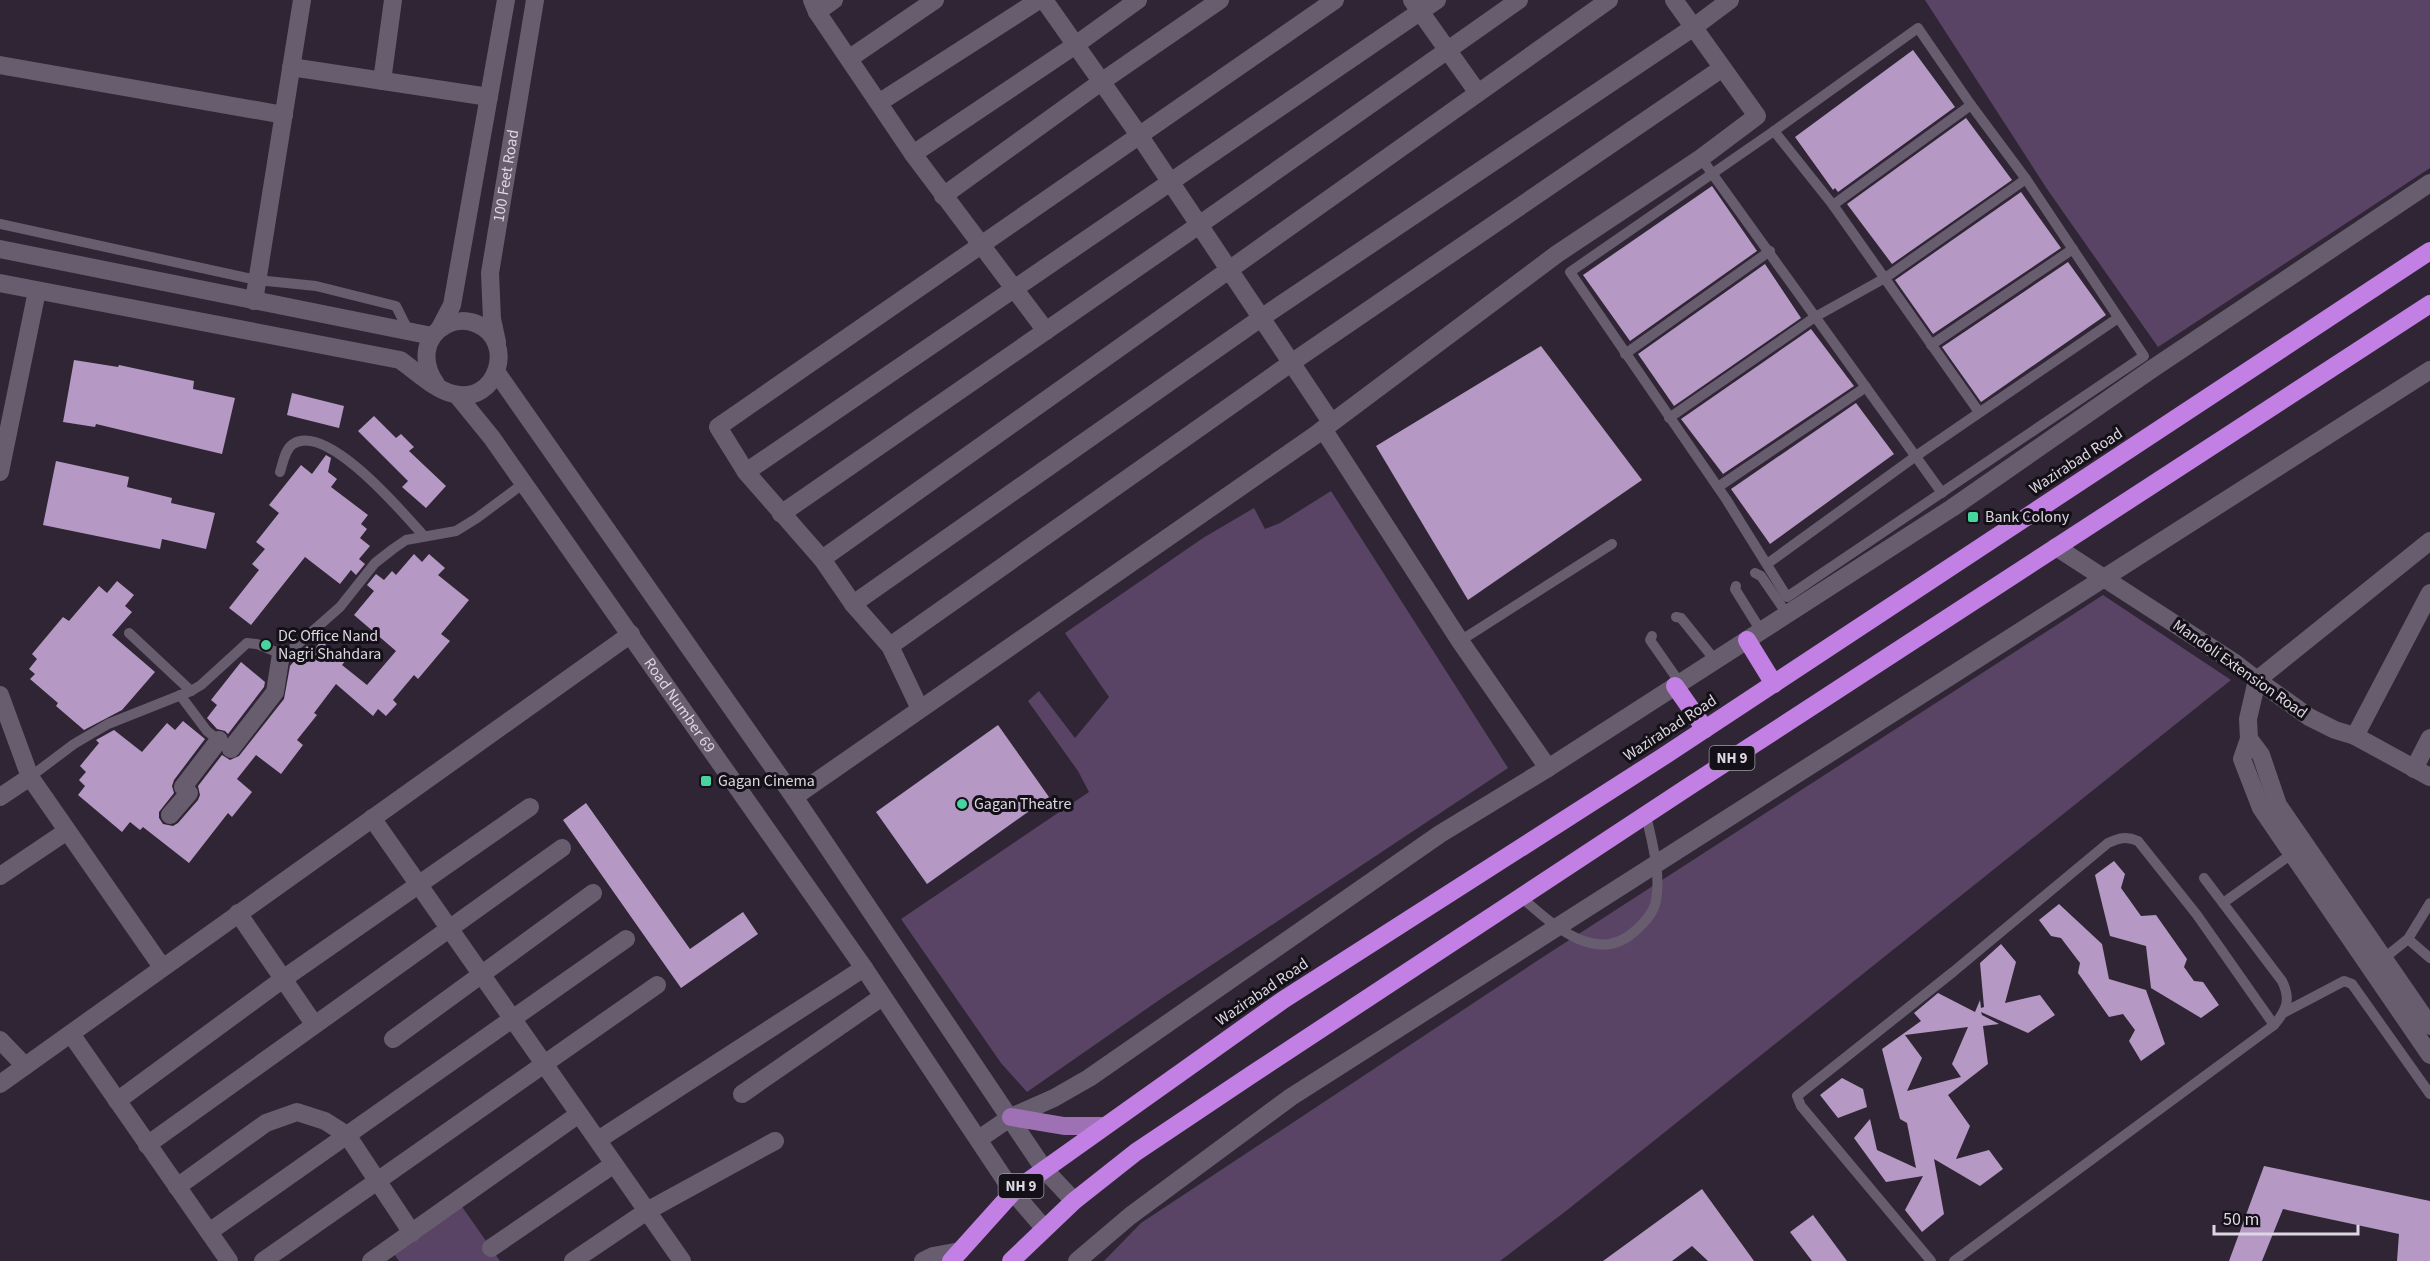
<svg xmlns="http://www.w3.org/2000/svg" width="2430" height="1261" font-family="'Source Sans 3',sans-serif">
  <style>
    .green { fill: #5a4466 }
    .building { fill: #b599c4; fill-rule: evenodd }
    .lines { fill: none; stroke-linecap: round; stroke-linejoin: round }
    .lane { stroke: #685d6e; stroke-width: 10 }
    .street { stroke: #685d6e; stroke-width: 18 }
    .secondary { stroke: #685d6e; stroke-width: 18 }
    .primary { stroke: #9e71b5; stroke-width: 18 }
    .highway { stroke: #c27fe4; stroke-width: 18 }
    .poi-dot { fill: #47d49e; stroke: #141017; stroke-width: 2 }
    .labels { text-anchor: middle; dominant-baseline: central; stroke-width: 6; stroke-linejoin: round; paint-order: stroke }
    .shield { fill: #141017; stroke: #a19ba4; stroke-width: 1.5 }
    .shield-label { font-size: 15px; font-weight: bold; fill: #ddd7e1 }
    .street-label { font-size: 16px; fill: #ddd7e1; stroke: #141017 }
    .poi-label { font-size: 16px; fill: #ddd7e1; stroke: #141017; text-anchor: start }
  </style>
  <rect width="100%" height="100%" fill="#2f2534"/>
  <g class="green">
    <path d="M1925 0H2430V168L2158 347 2047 189Z"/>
    <path d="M1331 491 1508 768 1165 996 1027 1092 1001 1063 901 919 1089 792 1078 771 1028 701 1039 691 1075 738 1109 697 1065 633 1203 538 1254 508 1265 529 1280 523Z"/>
    <path d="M2103 595 2231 680 1566 1211 1500 1261H1104L1141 1223 1543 957Z"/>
    <path d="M458 1201 500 1261H399L390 1248Z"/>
  </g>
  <g class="building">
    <path d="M1913 50 1955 107 1838 192 1835 188 1833 190 1795 137Z"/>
    <path d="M1966 118 2012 180 1892 264 1847 204Z"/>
    <path d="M1712 186 1757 251 1630 341 1583 275Z"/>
    <path d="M2021 192 2061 248 1933 334 1895 280Z"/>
    <path d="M2068 262 2106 315 1981 402 1942 347Z"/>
    <path d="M1765 264 1801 318 1674 406 1638 354Z"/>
    <path d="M1811 329 1854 386 1723 474 1681 419Z"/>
    <path d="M1541 346 1642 480 1468 600 1376 446Z"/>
    <path d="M74 360 118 367 119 365 194 381 193 389 235 398 222 454 96 424 95 427 63 422Z"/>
    <path d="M292 393 344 406 339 428 287 415Z"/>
    <path d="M1856 403 1894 454 1770 544 1731 489Z"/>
    <path d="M374 416 396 438 401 434 414 447 409 451 446 486 426 508 402 487 408 481 358 431Z"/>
    <path d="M326 455 331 458 328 472 337 479 331 487 368 515 361 524 367 529 360 538 370 546 359 559 365 564 356 575 351 570 340 584 305 557 251 625 229 608 259 570 252 564 265 549 256 542 279 513 269 505 301 465 312 474Z"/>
    <path d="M56 461 129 477 127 487 172 498 171 503 215 513 206 549 162 539 160 549 43 525Z"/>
    <path d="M414 554 422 562 429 554 445 568 438 575 469 600 441 634 450 641 418 679 414 675 393 700 397 704 386 716 378 709 373 716 336 684 314 713 317 715 297 740 303 745 281 774 256 755 237 779 252 792 232 817 228 813 189 863 143 827 140 830 130 822 122 832 78 795 85 786 79 780 86 772 80 766 99 743 96 740 114 730 142 752 167 723 175 730 183 721 205 739 174 780 172 786 174 793 159 812V818L163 824 173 826 178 823 198 800 200 795 198 786 222 755 230 760 239 756 284 699 290 666 307 646 313 651 321 641 346 660 342 665 367 685 396 651 354 615 374 591 367 585 376 574 384 580 392 571 396 575Z"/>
    <path d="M117 581 134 595 125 606 132 612 112 635 155 672 122 710 84 730 56 706 58 703 30 679 35 674 29 669 37 659 32 654 63 617 69 621 99 586 107 593Z"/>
    <path d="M241 662 265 682 264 687 228 734 225 731 217 729 207 718 217 705 211 700Z"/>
    <path d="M998 725 1049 797 927 884 876 812Z"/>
    <path d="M586 803 690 949 743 912 758 934 681 988 563 820Z"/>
    <path d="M2114 861 2125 874 2121 888 2141 916 2156 915 2187 959 2184 967 2194 981 2203 982 2219 1005 2201 1018 2151 988 2146 946 2110 936 2095 875Z"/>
    <path d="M2059 904 2102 944 2109 979 2146 990 2165 1044 2141 1061 2129 1041 2135 1030 2123 1014 2109 1017 2078 973 2080 963 2061 938 2051 936 2039 920Z"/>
    <path d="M2001 944 2016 962 2005 1003 2040 995 2055 1015 2028 1033 1981 1012 1982 1015 1999 1024 1983 1026 1988 1064 1948 1095 1970 1126 1956 1159 1989 1150 2003 1169 1980 1186 1934 1159 1944 1214 1922 1232 1905 1210 1923 1176 1886 1182 1854 1138 1870 1119 1877 1150 1916 1168 1907 1123 1900 1119 1882 1049 1921 1021 1914 1013 1938 993 1975 1012 1980 1000 1981 1008 1984 1007 1980 963ZM1968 1027 1952 1064 1961 1077 1907 1091 1922 1058 1905 1035Z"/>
    <path d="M1842 1078 1863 1089 1867 1107 1838 1118 1820 1095Z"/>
    <path d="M2264 1166 2430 1201V1261H2397L2399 1234 2283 1209 2262 1261H2229Z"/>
    <path d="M1702 1189 1754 1261H1708L1692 1246 1672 1261H1603Z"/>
    <path d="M1813 1215 1847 1261H1812L1790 1232Z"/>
  </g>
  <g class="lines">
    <g class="lane">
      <path d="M1918 28 1971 105 2026 179 2144 356 1787 597 1726 499 1570 272 1774 131Z"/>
      <path d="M1774 131 1833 205 1979 412"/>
      <path d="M1701 158 1942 493"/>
      <path d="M1833 205 1971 105"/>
      <path d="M0 224 257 280 316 286 396 306 409 332"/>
      <path d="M1931 345 2073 249"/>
      <path d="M1625 354 1770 251"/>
      <path d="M1669 418 1815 317 1885 278 2026 179"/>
      <path d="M280 472C283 463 285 449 293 444 327 422 403 513 423 535"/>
      <path d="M1718 487 1866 387"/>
      <path d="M1767 564 1916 456 2118 318"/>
      <path d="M1755 573 1761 576 1787 614"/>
      <path d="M1736 586 1735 589 1761 631"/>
      <path d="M1676 617 1681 618 1715 660"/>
      <path d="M129 633 191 691"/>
      <path d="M1652 636 1650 640 1680 683"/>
      <path d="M1460 641 1612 544"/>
      <path d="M180 695 207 731 221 742"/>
      <path d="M30 777 74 744 108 724 191 691 201 685 247 643 257 644 281 654 290 651 340 607 375 563 393 549 406 540 456 531 477 518 524 483"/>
      <path d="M1521 897C1551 923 1596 967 1635 931 1643 924 1654 912 1656 901 1661 872 1652 843 1646 815"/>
      <path d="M2223 903 2296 851"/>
      <path d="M2408 939 2430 958"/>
      <path d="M2383 959 2408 939 2430 903"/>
      <path d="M2285 1012 2344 981 2352 984 2430 1094"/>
      <path d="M1931 1261 1801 1106 1797 1096 1953 972 2108 843C2119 838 2126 836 2138 841L2197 915 2274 1025"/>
      <path d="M1954 1261 2274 1025C2287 1010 2291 999 2282 981L2204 878"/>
    </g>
    <g class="street">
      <path d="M812 0 817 12 913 154 1046 331"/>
      <path d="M1044 0 1139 135 1331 422"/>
      <path d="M1412 0 1478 93"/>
      <path d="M817 12 834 0"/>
      <path d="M850 58 935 0"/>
      <path d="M0 65 284 115"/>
      <path d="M291 67 489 97"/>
      <path d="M382 81 393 0"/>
      <path d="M880 102 1039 0"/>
      <path d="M913 154 1074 46 1138 0"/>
      <path d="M943 196 1101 82 1220 0"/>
      <path d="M254 301 302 0"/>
      <path d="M1323 429 1460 641 1548 768"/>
      <path d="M0 472 37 291"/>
      <path d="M746 472 1437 0"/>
      <path d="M781 514 1199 225 1519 0"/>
      <path d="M2430 541 2257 680 2309 717 2335 730 2355 736 2430 777"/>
      <path d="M822 559 1609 0"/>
      <path d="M853 604 1261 318 1694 27 1730 0"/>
      <path d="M890 646 1291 363 1721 69"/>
      <path d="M0 695 30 777 162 967"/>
      <path d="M920 709 890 646 853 604 822 559 746 472 718 427 1335 0"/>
      <path d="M2355 736 2430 593"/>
      <path d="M231 749 275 692 281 654"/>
      <path d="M2414 769 2430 738"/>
      <path d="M0 797 30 777"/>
      <path d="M794 797 1314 436 1557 254 1701 158 1757 116 1674 0"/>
      <path d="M170 815 189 793 183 787 219 740"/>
      <path d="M372 818 682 1261"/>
      <path d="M0 876 67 831"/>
      <path d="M238 913 314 1024"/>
      <path d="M71 1034 229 1261"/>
      <path d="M393 1039 593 893"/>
      <path d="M0 1040 25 1066"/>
      <path d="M0 1084 631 634"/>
      <path d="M742 1094 882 997"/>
      <path d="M117 1101 283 979 530 807"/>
      <path d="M598 1140 864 968"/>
      <path d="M147 1145 562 848"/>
      <path d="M177 1187 266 1123 297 1112 325 1121 347 1135 412 1233"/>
      <path d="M209 1232 626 939"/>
      <path d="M491 1248 614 1164"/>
      <path d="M263 1261 657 985"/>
      <path d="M371 1261 579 1114"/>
      <path d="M573 1261 647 1211 775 1141"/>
    </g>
    <g class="secondary">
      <path d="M0 249 432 336"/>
      <path d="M0 283 400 360C416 371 435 390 454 394 497 405 517 341 477 324 467 320 455 320 446 325 422 338 422 364 436 384"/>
      <path d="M440 328 452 305 506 0"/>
      <path id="s1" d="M497 342 492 319 490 273 535 0"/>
      <path d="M497 373 794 797 1044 1169 1074 1201"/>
      <path id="s2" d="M457 395 492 438 864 968 1013 1192 1044 1228"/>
      <path d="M2056 547 2235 663 2257 680 2248 719 2249 739 2242 759 2261 808 2430 1055"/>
      <path d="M2249 739 2261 755 2278 805 2430 1026"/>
      <path d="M979 1139 1011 1117 1054 1098 1089 1078 1440 834 1548 768 1952 508 2152 369 2430 183"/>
      <path d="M923 1261 933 1256 960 1251"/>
      <path d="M1077 1261 1130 1216 1291 1097 2430 370"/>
    </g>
    <path class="primary" d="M1011 1117 1064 1126H1104"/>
    <g class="highway">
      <path d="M1747 640 1774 684"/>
      <path d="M1675 686 1705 729"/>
      <path d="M951 1261 1013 1192 1283 1000 1661 758 2430 251"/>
      <path d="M1011 1261 1074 1201 1136 1152 1251 1075 1685 789 2430 304"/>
    </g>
  </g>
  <g class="poi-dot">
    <rect x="1967" y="511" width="12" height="12" rx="3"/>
    <circle cx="266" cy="645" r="6"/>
    <rect x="700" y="775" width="12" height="12" rx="3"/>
    <circle cx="962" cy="804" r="6"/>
  </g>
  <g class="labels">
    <g class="shield">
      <rect x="1709.5" y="746" width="45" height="24" rx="4.5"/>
      <rect x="998.5" y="1174" width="45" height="24" rx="4.5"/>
    </g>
    <g class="shield-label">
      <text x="1732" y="758">NH 9</text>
      <text x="1021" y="1186">NH 9</text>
    </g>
    <g class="street-label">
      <text stroke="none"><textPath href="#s1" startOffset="168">100 Feet Road</textPath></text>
      <text transform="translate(2076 461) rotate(-33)">Wazirabad Road</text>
      <text transform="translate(2240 669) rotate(35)">Mandoli Extension Road</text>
      <text stroke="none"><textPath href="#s2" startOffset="382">Road Number 69</textPath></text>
      <text transform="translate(1670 728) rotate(-33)">Wazirabad Road</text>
      <text transform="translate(1262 992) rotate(-34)">Wazirabad Road</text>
    </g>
    <g class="poi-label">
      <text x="1985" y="517">Bank Colony</text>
      <text x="278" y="636">DC Office Nand<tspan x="278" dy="18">Nagri Shahdara</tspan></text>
      <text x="718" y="781">Gagan Cinema</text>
      <text x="974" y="804">Gagan Theatre</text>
    </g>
  </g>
  <path d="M2214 1225v9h144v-9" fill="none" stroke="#ddd7e1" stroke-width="3"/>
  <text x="2223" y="1225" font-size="18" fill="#ddd7e1" stroke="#141017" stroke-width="4.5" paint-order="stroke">50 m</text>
</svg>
